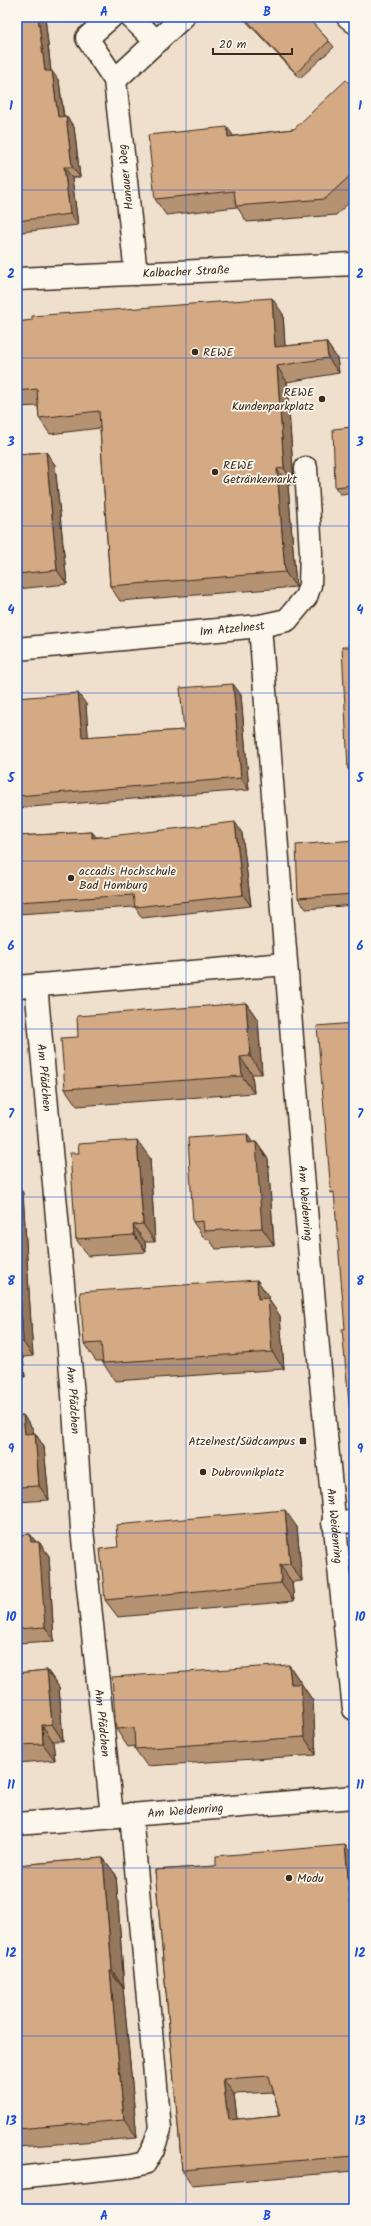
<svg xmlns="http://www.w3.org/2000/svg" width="371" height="2226" font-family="Kalam,sans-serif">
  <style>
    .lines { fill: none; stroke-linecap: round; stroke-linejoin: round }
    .minor-casing { stroke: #3b2a1e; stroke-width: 25 }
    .minor { stroke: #fbf7ec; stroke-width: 22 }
    .wall { fill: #b59272; stroke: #3b2a1e; fill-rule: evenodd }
    .shaded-wall { fill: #94775c; stroke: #3b2a1e }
    .building { fill: #d3aa84; stroke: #3b2a1e; fill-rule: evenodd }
    .grid { fill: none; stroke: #1d4ed8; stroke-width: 1; stroke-opacity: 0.55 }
    .poi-dot { fill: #3b2a1e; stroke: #fbf7ec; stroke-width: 1.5 }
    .labels { text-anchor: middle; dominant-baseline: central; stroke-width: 3.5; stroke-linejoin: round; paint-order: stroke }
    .street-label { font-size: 12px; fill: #3b2a1e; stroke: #fbf7ec }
    .poi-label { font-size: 12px; fill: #3b2a1e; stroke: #fbf7ec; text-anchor: start }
    .neatline { fill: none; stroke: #1d4ed8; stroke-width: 1.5 }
    .grid-label { font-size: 13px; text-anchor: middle; font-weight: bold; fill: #1d4ed8 }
  </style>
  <rect width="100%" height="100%" fill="#efe0cd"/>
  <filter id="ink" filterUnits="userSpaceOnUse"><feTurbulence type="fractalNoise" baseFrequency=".025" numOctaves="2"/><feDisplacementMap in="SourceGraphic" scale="8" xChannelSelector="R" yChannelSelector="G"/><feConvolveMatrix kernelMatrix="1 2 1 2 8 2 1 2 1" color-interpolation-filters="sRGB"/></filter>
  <g filter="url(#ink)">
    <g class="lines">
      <g class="minor-casing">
        <g id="minor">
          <path d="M111 17 87 38 115 80"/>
          <path d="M131 17 157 42"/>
          <path d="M348 17 354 22"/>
          <path d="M136 274 115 80 183 17"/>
          <path id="s1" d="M17 279 354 264"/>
          <path id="s2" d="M260 626C288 987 314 1349 354 1709"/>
          <path id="s3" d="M17 649 260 626 287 620 306 597 310 585 311 553 306 468"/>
          <path id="s4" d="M36 985 73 1395 82 1529 112 1816"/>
          <path d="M17 987 285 964"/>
          <path d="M333 1523 354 1521"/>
          <path id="s5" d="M17 1824 354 1797"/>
          <path d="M17 2178 132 2166 145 2163 153 2149 160 2129 131 1814"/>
        </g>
      </g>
      <use href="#minor" class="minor"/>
    </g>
    <g class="wall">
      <path d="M17 17H45L51 71 59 81 64 116H66L74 127 80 177 72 178 78 225 22 232 17 225Z"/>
      <path d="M153 17H162L157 22Z"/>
      <path d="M242 17H307L329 41 334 47 300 78Z"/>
      <path d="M354 88V198L336 215 247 222 237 207 166 215 155 199 234 136 294 129Z"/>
      <path d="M283 314 285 346 326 342 337 358 339 373 287 382 294 484 288 485 296 587 120 601 110 586 100 428 50 434 39 418 38 406 17 407V322Z"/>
      <path d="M354 424V493L340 494 335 487 352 427Z"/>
      <path d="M46 452 55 465 67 584 17 589V454Z"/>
      <path d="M354 647V777L348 769Z"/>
      <path d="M233 684 241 695 249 790 17 808V698L86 704 88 737 184 730Z"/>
      <path d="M92 832 96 837 242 833 251 906 142 918 135 907 17 914V836Z"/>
      <path d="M354 840V905L306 909 298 898Z"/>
      <path d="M246 1003 258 1020 262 1074H252L254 1093 77 1106 65 1089 78 1037Z"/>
      <path d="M253 1142H256L268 1159 274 1245 216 1249 209 1239H205L193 1222Z"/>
      <path d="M79 1153 150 1158 155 1242H145L146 1252 88 1256 76 1239Z"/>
      <path d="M17 1184 23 1193 33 1356 23 1357 25 1377 17 1378Z"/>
      <path d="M257 1280 269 1297V1300L280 1316 284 1369 115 1381 103 1363 102 1361H96L84 1344Z"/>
      <path d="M23 1415 33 1429V1433H35L44 1447 49 1500 17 1502V1416Z"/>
      <path d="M297 1527 302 1581 292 1582 294 1601 118 1617 105 1600Z"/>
      <path d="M30 1534 36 1542H39L49 1556 54 1641 17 1643V1535Z"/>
      <path d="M289 1665 313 1701 316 1755 147 1766 135 1749V1746L128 1747 116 1729Z"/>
      <path d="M47 1670 59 1687 63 1741H53L55 1760 17 1763V1673Z"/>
      <path d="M354 1857V2171L192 2185 182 2170 155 1870ZM273 2092 280 2115 237 2119 234 2094Z"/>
      <path d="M103 1858 116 1875 124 1988H123L137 2138 17 2147V1865Z"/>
    </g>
    <g class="shaded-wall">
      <path d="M38 17H45L52 82 45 71Z"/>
      <path d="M52 71 59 81 65 128 58 117Z"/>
      <path d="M66 116 74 127 80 177 72 167Z"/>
      <path d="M227 127 238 142 228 137Z"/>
      <path d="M64 167 72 178 78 225 70 214Z"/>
      <path d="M272 298 283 314 286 362 275 347Z"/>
      <path d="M326 342 337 358 339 373 328 358Z"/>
      <path d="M277 366 287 382 294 484 284 468Z"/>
      <path d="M46 452 55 465 67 584 57 570Z"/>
      <path d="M277 469 288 485 296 587 285 572Z"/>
      <path d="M233 684 241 695 249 790 241 778Z"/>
      <path d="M78 693 86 704 89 748 82 737Z"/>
      <path d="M235 822 242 833 251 906 243 895Z"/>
      <path d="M92 832 100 843 92 838Z"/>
      <path d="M246 1003 258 1020 262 1074 250 1056Z"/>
      <path d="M240 1057 252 1074 254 1093 242 1076Z"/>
      <path d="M247 1134 256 1148V1142L268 1159 274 1245 262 1228 248 1143Z"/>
      <path d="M137 1140 150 1158 155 1242 143 1224Z"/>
      <path d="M17 1184 23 1193 33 1356 23 1342 17 1242Z"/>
      <path d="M133 1225 145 1242 146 1252 134 1235Z"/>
      <path d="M257 1280 269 1297V1300L280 1316 284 1369 272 1352 258 1299Z"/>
      <path d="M17 1347 23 1357 25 1377 17 1365Z"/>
      <path d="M23 1415 33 1429 34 1448 25 1434Z"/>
      <path d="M35 1433 44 1447 49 1500 39 1486Z"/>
      <path d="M285 1510 297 1527 302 1581 290 1564Z"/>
      <path d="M30 1534 40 1548 39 1542 49 1556 54 1641 45 1627 31 1542Z"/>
      <path d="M280 1565 292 1582 294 1601 281 1583Z"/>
      <path d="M289 1665 313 1701 316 1755 304 1737 291 1684Z"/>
      <path d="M47 1670 59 1687 63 1741 52 1724Z"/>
      <path d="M42 1725 53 1741 55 1760 43 1744Z"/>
      <path d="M345 1845 354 1857V1942Z"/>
      <path d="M103 1858 116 1875 124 1988 112 1971Z"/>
      <path d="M110 1971 123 1988 137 2138 124 2120Z"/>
      <path d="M223 2079 234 2094 239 2135 228 2120Z"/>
    </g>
    <g class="building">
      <path d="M17 17H38L45 71H52L58 117 66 116 72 167H64L70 214 17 221Z"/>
      <path d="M244 17H307L329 41 296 73Z"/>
      <path d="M346 80 354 88V172L325 199 236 206 234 191 155 199 148 135 227 127 228 137 294 129Z"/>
      <path d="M272 298 275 347 326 342 328 358 277 366 284 468 277 469 285 572 110 586 99 411 39 418 37 389 17 391V322L32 320V316Z"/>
      <path d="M354 424V485L335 487 333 429 352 427V425Z"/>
      <path d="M46 452 57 570 17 574V454Z"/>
      <path d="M342 647H354V769H348Z"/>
      <path d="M233 684 241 778 17 796V698L78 693 82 737 184 730 180 688Z"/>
      <path d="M235 822 243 895 135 907 133 895 17 902V836L92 832V838Z"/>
      <path d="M354 840V894L298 898 296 845Z"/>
      <path d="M246 1003 250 1056 240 1057 242 1076 65 1089 61 1038 78 1037 77 1016Z"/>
      <path d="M354 1023V1455L342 1329H345L334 1192 331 1193 317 1026Z"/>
      <path d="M247 1134 248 1143 256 1142 262 1228 204 1231 203 1221 193 1222 188 1138Z"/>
      <path d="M137 1140 143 1224 133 1225 134 1235 76 1239 70 1153H79L78 1144Z"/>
      <path d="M17 1242 23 1342H17Z"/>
      <path d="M257 1280 258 1299 268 1298 272 1352 103 1363 101 1343 84 1344 80 1292Z"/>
      <path d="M23 1415 25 1434 35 1433 39 1486 17 1487V1416Z"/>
      <path d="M285 1510 290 1564 280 1565 281 1583 105 1600 100 1549 118 1547 116 1525Z"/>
      <path d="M30 1534 31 1542H39L45 1627 17 1629V1535Z"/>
      <path d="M289 1665 291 1684H301L304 1737 135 1749 134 1728 116 1729 112 1677Z"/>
      <path d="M47 1670 52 1724 42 1725 43 1744 17 1745V1673Z"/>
      <path d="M345 1845 354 1942V2156L182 2170 155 1870 216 1866V1856ZM269 2076 280 2115 228 2120 223 2079Z"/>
      <path d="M103 1858 112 1971H110L124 2120 17 2129V1865Z"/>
    </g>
  </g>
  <path class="grid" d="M186 17V2209M17 190H354M17 358H354M17 526H354M17 693H354M17 861H354M17 1029H354M17 1197H354M17 1365H354M17 1533H354M17 1700H354M17 1868H354M17 2036H354"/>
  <g class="poi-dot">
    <circle cx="195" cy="352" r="4"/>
    <circle cx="322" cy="399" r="4"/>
    <circle cx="215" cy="472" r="4"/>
    <circle cx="71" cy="878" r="4"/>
    <rect x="299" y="1437" width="8" height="8" rx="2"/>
    <circle cx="203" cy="1472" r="4"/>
    <circle cx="289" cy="1878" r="4"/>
  </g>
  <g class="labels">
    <g class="street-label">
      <text transform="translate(126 177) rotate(-96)">Hanauer Weg</text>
      <text stroke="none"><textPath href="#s1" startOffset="169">Kalbacher Straße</textPath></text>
      <text stroke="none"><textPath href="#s3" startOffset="216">Im Atzelnest</textPath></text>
      <text stroke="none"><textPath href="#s4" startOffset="93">Am Pfädchen</textPath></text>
      <text stroke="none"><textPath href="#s2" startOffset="579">Am Weidenring</textPath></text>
      <text stroke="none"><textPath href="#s4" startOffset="417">Am Pfädchen</textPath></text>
      <text stroke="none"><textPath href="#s2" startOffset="903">Am Weidenring</textPath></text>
      <text stroke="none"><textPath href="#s4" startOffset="741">Am Pfädchen</textPath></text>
      <text stroke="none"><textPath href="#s5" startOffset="169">Am Weidenring</textPath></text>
    </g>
    <g class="poi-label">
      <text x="203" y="352">REWE</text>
      <text x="314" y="392" text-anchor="end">REWE<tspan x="314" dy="14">Kundenparkplatz</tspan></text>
      <text x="223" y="465">REWE<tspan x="223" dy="14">Getränkemarkt</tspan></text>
      <text x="79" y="871">accadis Hochschule<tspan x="79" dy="14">Bad Homburg</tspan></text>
      <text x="295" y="1441" text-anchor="end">Atzelnest/Südcampus</text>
      <text x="211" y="1472">Dubrovnikplatz</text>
      <text x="297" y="1878">Modu</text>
    </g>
  </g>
  <rect width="371" height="2226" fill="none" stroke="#fbf7ec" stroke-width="44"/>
  <path d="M213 48v6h79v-6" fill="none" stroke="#3b2a1e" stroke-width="2"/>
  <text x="219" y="48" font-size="12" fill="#3b2a1e" stroke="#fbf7ec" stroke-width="3" paint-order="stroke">20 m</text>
  <rect x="22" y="22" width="327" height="2182" class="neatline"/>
  <g class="grid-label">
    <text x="104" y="16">A</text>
    <text x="267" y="16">B</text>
    <text x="11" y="110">1</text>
    <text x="360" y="110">1</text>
    <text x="11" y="278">2</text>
    <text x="360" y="278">2</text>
    <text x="11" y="446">3</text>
    <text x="360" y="446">3</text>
    <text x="11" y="614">4</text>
    <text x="360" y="614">4</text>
    <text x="11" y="782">5</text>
    <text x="360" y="782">5</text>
    <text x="11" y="950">6</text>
    <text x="360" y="950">6</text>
    <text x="11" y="1118">7</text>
    <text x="360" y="1118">7</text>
    <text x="11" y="1285">8</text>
    <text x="360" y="1285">8</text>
    <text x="11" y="1453">9</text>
    <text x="360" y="1453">9</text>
    <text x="11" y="1621">10</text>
    <text x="360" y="1621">10</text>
    <text x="11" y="1789">11</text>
    <text x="360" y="1789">11</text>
    <text x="11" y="1957">12</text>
    <text x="360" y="1957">12</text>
    <text x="11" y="2125">13</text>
    <text x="360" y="2125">13</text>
    <text x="104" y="2220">A</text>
    <text x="267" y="2220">B</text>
  </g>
</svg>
